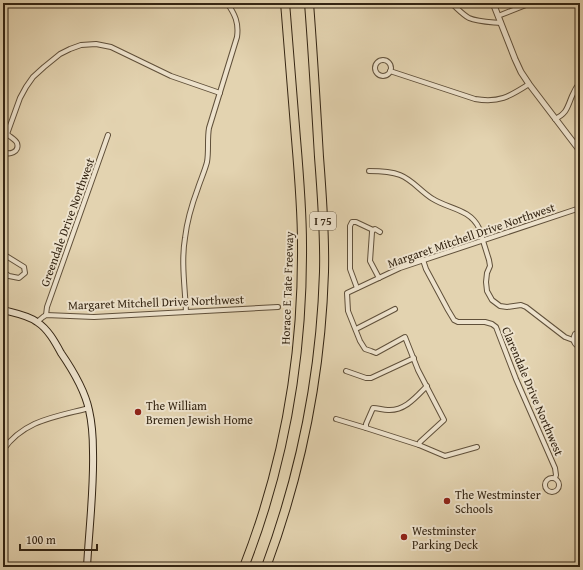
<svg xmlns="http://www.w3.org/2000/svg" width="583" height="570" font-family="'Gentium Book Plus',serif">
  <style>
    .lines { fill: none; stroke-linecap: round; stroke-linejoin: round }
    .minor-casing { stroke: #60503a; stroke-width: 6 }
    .tertiary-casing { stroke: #60503a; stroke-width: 7 }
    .secondary-casing { stroke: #342513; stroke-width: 8 }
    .motorway-casing { stroke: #342513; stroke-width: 10 }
    .minor { stroke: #ede2cc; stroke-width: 4 }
    .tertiary { stroke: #ede2cc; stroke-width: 5 }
    .secondary { stroke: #ede2cc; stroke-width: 6 }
    .motorway { stroke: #e3d3b0; stroke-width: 8 }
    .poi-dot { fill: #8f2418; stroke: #ede2cc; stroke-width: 1.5 }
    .labels { text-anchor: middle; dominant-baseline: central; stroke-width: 4; stroke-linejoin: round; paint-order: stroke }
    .shield { fill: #ede2cc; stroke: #6c5e4a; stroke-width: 1 }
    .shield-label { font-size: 11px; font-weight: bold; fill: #342513 }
    .street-label { font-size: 12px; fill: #342513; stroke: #ede2cc }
    .poi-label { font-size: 12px; fill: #342513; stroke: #ede2cc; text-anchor: start }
  </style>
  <rect width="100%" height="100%" fill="#e3d3b0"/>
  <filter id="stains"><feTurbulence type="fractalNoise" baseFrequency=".005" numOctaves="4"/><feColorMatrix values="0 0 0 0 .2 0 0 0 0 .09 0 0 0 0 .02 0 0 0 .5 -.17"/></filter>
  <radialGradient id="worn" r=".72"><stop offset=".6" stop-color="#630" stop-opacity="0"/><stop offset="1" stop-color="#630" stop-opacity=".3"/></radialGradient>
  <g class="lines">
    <g class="minor-casing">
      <g id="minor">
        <path d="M451 3C457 8 462 14 469 18 478 22 491 22 501 23"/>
        <path d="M498 16 531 3"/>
        <circle cx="383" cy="68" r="8"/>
        <path d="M390 71 475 99C499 103 509 97 529 84"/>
        <path d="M555 119C567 113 567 108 572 96 574 91 577 86 580 82"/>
        <path d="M3 139 7 134 20 98 26 87 33 77 44 67 60 54 70 49 81 45 96 44 111 47 171 76 220 93"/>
        <path d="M3 151C9 156 20 152 17 143 15 139 10 137 7 134"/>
        <path d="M369 171C379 171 390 171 400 175 413 180 421 192 433 199 449 209 470 209 479 228L489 260 490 266 487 273 486 282 487 291 492 300 500 306 507 307 521 305 526 307 565 337 573 340"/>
        <path d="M3 254 24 267 25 273 19 278 9 276 3 272"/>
        <path d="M423 260 426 269 448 310 454 320 458 322H485L492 324 496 327 516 379 555 468 556 475 555 478"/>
        <path d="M379 278 370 261 372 232 373 230 375 229 380 232"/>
        <path d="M357 288 350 269V226L352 222H356L373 230"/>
        <path d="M186 312C185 287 181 262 185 238 187 221 192 204 198 188 201 179 205 170 207 162 209 151 207 139 209 128L237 37C239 23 235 14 227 3"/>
        <path d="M46 315 47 307 108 135"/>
        <path d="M37 322 43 317 46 315 94 317 278 307"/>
        <path d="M356 329 395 309"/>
        <path d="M580 331 575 334C572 340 574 345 580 347"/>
        <path d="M346 371 366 378H371L414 358"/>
        <path d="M336 419 366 428"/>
        <path d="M419 445 366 428V424L373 408C378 408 383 410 388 410 405 411 416 397 427 386"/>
        <path d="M477 447 445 456 419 445 420 442 444 420 418 370 405 337 376 353 371 351 365 349 360 341 348 311 347 293 400 268 580 208"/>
        <path d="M3 450C24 420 55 417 89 408"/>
        <circle cx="552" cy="485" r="7"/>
      </g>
    </g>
    <g class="tertiary-casing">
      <path id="tertiary" d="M493 3 515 59 521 72 529 84 580 151"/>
    </g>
    <g class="secondary-casing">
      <path id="secondary" d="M3 310C14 313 28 315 37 322 48 329 55 342 61 353 72 369 85 391 89 410 92 423 93 438 93 452 94 490 89 529 87 567"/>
    </g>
    <g class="motorway-casing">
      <g id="motorway">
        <path d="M244 567C284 465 303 354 302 244 302 209 299 174 296 139 292 93 289 48 285 3"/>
        <path d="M266 567C301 473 321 372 324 272 325 233 322 195 319 157 316 106 313 54 309 3"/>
      </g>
    </g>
    <use href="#minor" class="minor"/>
    <use href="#tertiary" class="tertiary"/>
    <use href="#secondary" class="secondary"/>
    <use href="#motorway" class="motorway"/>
  </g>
  <g class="poi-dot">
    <circle cx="138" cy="412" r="4"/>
    <circle cx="447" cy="501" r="4"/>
    <circle cx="404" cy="537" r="4"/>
  </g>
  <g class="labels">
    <rect class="shield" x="310" y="212" width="26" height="18" rx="3"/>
    <g class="shield-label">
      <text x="323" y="221">I 75</text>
    </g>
    <g class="street-label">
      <text transform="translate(67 222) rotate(-70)">Greendale Drive Northwest</text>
      <text transform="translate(471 235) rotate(-19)">Margaret Mitchell Drive Northwest</text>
      <text transform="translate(287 288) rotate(-88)">Horace E Tate Freeway</text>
      <text transform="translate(156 302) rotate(-2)">Margaret Mitchell Drive Northwest</text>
      <text transform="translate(533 391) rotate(67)">Clarendale Drive Northwest</text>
    </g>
    <g class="poi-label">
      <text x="146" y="405">The William<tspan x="146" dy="14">Bremen Jewish Home</tspan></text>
      <text x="455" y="494">The Westminster<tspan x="455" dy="14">Schools</tspan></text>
      <text x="412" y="530">Westminster<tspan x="412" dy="14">Parking Deck</tspan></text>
    </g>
  </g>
  <rect width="583" height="570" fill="none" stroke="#e3d3b0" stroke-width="16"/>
  <rect x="4" y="4" width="575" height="562" fill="none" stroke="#342513" stroke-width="2"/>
  <rect x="8" y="8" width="567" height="554" fill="none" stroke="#342513"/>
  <path d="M20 544v6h77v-6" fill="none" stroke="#342513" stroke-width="2"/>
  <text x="26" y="544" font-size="12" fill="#342513" stroke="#ede2cc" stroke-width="3" paint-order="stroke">100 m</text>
  <rect width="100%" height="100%" filter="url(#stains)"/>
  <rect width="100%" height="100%" fill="url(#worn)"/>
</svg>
